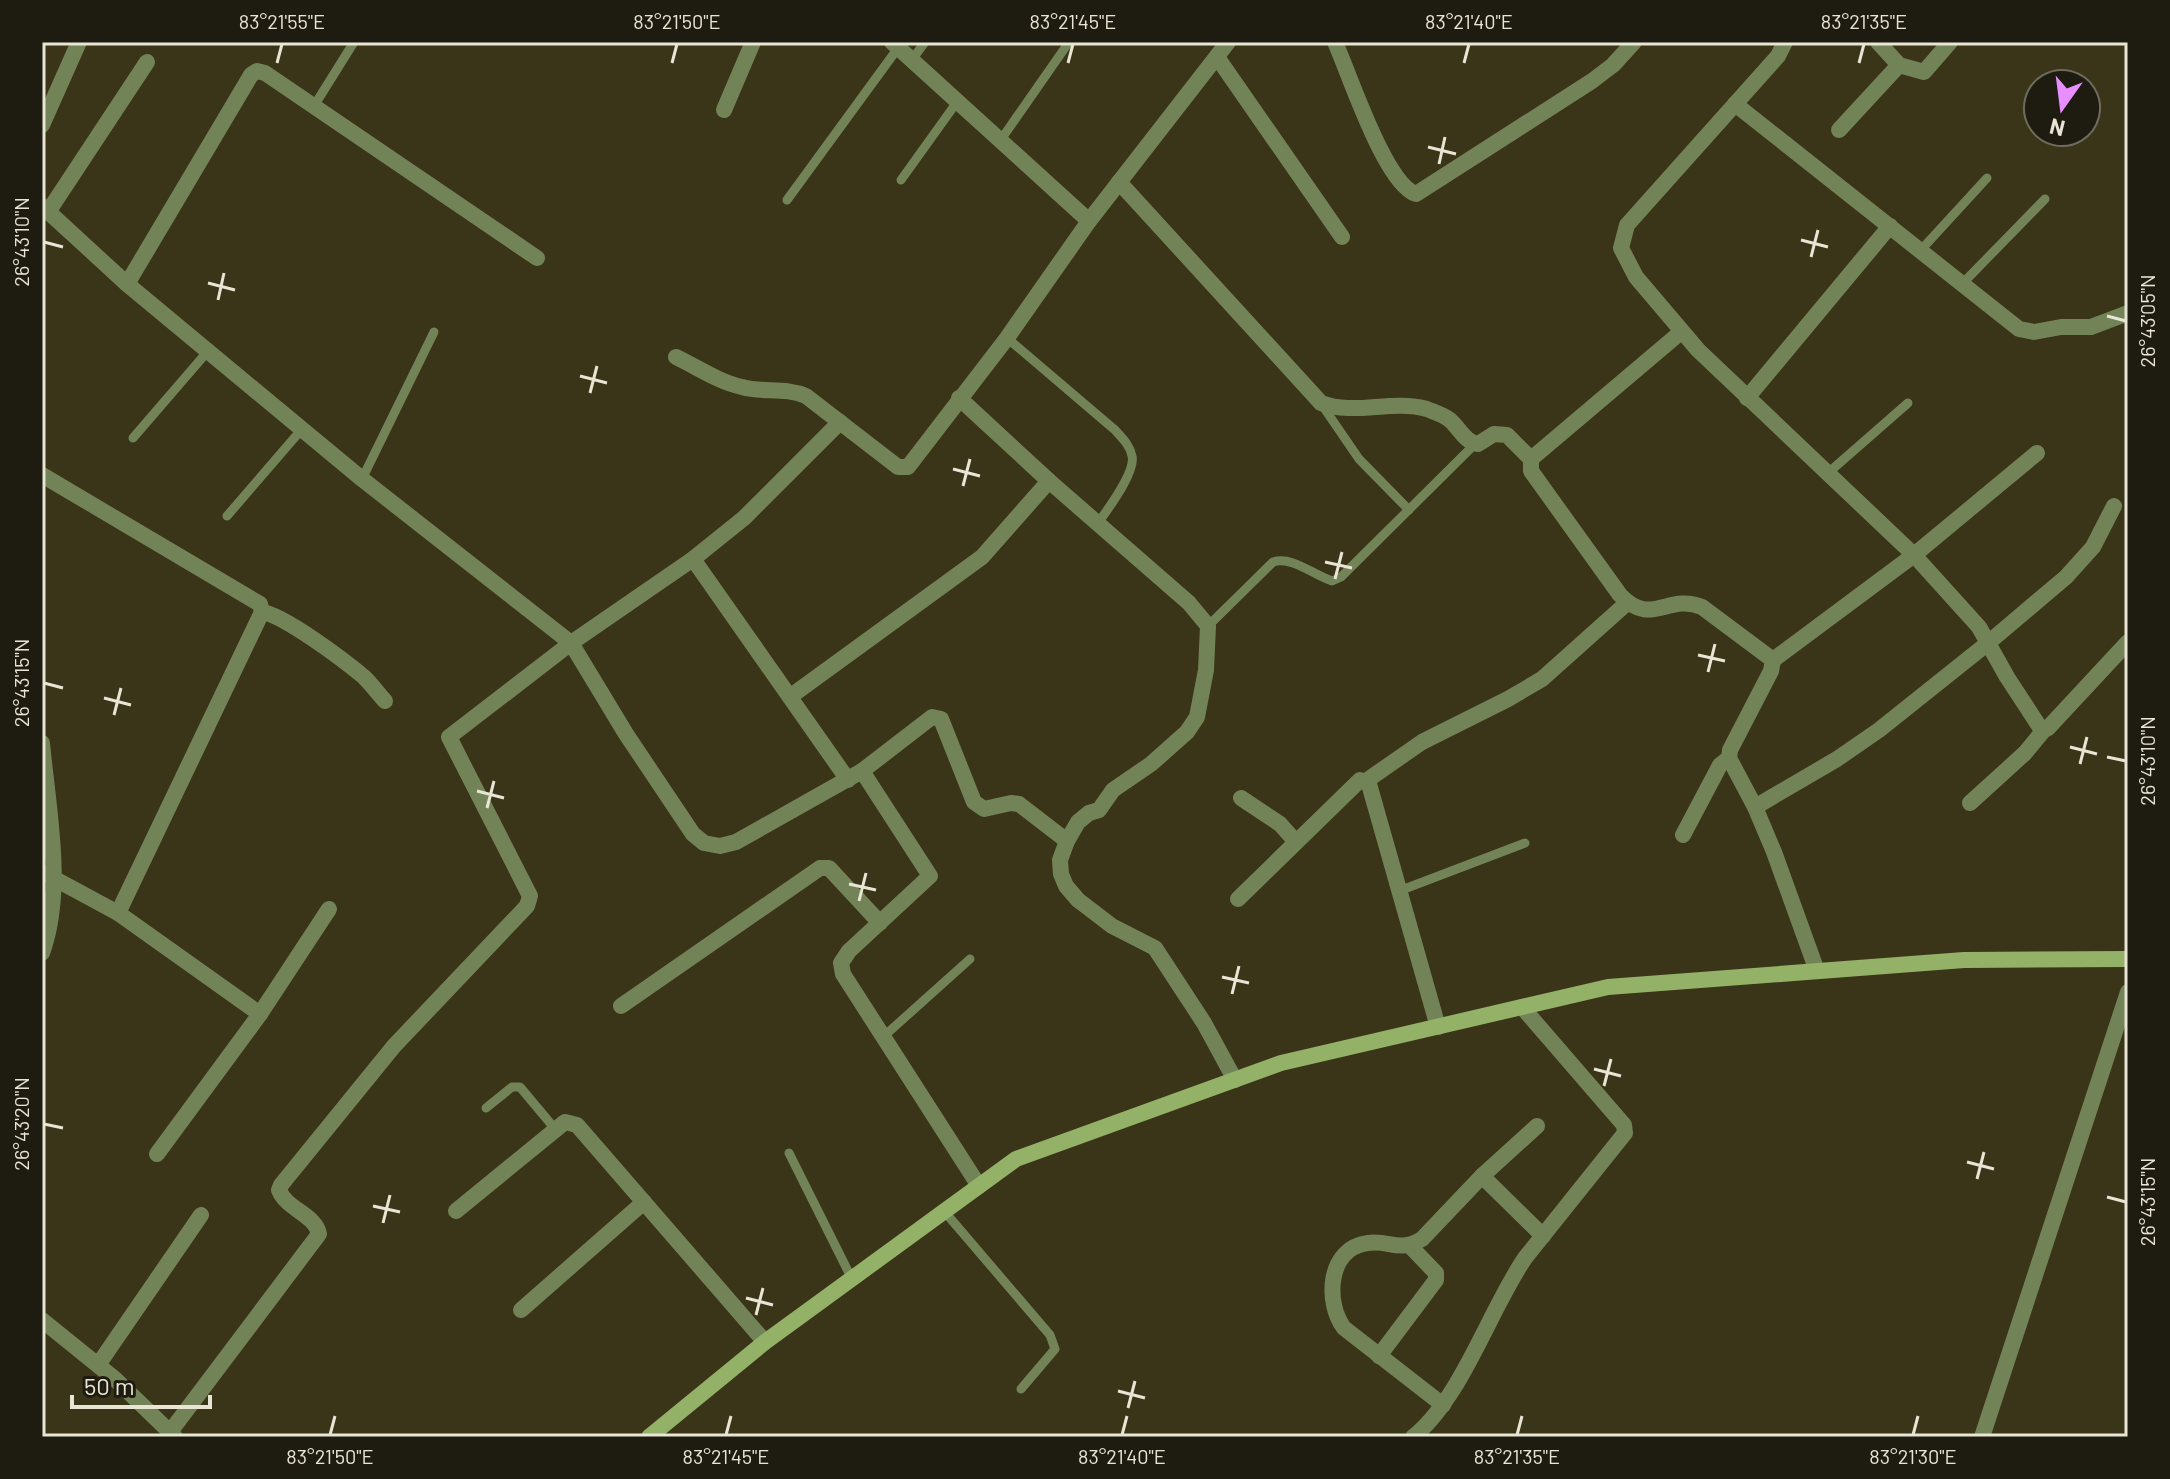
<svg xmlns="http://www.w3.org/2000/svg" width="2170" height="1479" font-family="Barlow,sans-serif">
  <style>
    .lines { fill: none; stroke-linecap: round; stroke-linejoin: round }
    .lane { stroke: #728457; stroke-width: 9 }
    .street { stroke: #728457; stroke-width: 16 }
    .secondary { stroke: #94b168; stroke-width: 16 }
    .ticks { fill: none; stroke: #e8e5d4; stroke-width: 3 }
    .neatline { fill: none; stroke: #e8e5d4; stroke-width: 3 }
    .ticks-label { font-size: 20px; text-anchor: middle; fill: #e8e5d4 }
  </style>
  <rect width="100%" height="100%" fill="#3a3418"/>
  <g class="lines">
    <g class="lane">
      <path d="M911 61 925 42"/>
      <path d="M314 106 354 42"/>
      <path d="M1000 141 1069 42"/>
      <path d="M901 180 957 102"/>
      <path d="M787 200 898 48"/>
      <path d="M1920 251 1987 178"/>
      <path d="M1962 284 2045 199"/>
      <path d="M1007 338 1115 430C1122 438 1130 445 1132 456 1136 472 1108 509 1098 523"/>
      <path d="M1322 405 1359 459 1409 510"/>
      <path d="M133 438 208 351"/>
      <path d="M1828 473 1908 403"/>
      <path d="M362 479 434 332"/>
      <path d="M227 516 302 429"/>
      <path d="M1208 626 1273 562C1293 556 1313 575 1332 581L1341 577 1475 444"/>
      <path d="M1399 891 1525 843"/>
      <path d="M883 1037 970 959"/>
      <path d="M486 1108 512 1087H520L556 1130"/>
      <path d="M789 1153 852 1279"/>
      <path d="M944 1211 1050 1335 1055 1349 1021 1389"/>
    </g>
    <g class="street">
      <path d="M892 42 1089 221"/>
      <path d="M1335 42C1349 73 1385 184 1416 194L1592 81 1613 65 1634 42"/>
      <path d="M1785 42 1778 56 1627 225 1621 248 1636 277 1698 350 1914 555 1979 627 2007 677 2039 726 2044 730 2048 728 2128 642"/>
      <path d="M1878 42 1899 65 1924 72 1950 42"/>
      <path d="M1217 57 1342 237"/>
      <path d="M1735 104 2019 329 2034 332 2061 327H2091L2128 313"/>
      <path d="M724 110 753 42"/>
      <path d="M42 125 79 42"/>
      <path d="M1839 130 1899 65"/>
      <path d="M1119 182 1321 403C1355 416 1391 399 1427 409 1434 412 1444 415 1450 420 1460 429 1465 442 1478 444L1494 434 1507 435 1531 459"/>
      <path d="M42 206 127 284 362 479 571 643 626 734 693 834 704 843 720 846 736 842 862 771 932 717 941 719 974 802 984 809 1011 803 1019 804 1067 841"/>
      <path d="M48 212 147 62"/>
      <path d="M127 284 251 75 257 71 265 73 537 258"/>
      <path d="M1681 332 1531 459V471L1620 595C1652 628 1667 593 1702 607L1773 660 1771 671 1730 750 1729 758 1755 807 1774 852 1817 971"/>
      <path d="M676 357C697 367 719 382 742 387 763 393 785 387 806 396L898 467H908L1007 338 1089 221 1228 42"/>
      <path d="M959 398 1049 481 1189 603 1208 626 1206 670 1197 717 1187 732 1151 764 1113 790 1099 810 1089 813 1078 822 1067 841 1060 860 1061 874 1066 886 1078 900 1112 926 1155 948 1204 1023 1235 1080"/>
      <path d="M1747 398 1890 226"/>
      <path d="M42 475 260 604 262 612 118 913"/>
      <path d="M693 559 848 780"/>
      <path d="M262 612C284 615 345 661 364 677 371 684 378 693 385 701"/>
      <path d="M1773 660 1914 555 2037 453"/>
      <path d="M791 696 982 557 1049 481"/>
      <path d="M42 743C48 809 65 889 42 953"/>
      <path d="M862 771 930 876 849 951 841 963 843 974 979 1186"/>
      <path d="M1366 781 1422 742 1508 699 1542 679 1627 603"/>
      <path d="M1241 798 1280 824 1296 842"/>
      <path d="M1970 803 2025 753 2044 730"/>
      <path d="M1755 807 1837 759 1879 730 1988 643 2066 577 2093 547 2114 506"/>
      <path d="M1683 835 1720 765 1729 758"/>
      <path d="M42 872 118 913 260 1014"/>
      <path d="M1238 899 1360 780 1369 784 1438 1027"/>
      <path d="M621 1006 820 868H829L880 923"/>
      <path d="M157 1154 260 1014 329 909"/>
      <path d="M1482 1176 1543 1236"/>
      <path d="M456 1211 565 1122 577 1125 765 1342"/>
      <path d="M521 1310 644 1202"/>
      <path d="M42 1320 115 1379 175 1437"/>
      <path d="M1379 1356 1436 1280V1273L1410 1246"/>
      <path d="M98 1365 201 1215"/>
      <path d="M1443 1405 1344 1328C1325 1303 1327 1248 1368 1243 1390 1240 1399 1253 1422 1239L1482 1176 1537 1126"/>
      <path d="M170 1432 319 1234C316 1215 286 1209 279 1190L281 1185 394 1046 527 906 530 896 449 737 571 643 693 559 744 518 840 422"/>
      <path d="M1413 1437C1461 1399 1489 1311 1525 1258L1625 1133 1624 1125 1522 1007"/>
      <path d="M1982 1437 2128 992"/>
    </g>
    <path class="secondary" d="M649 1437 765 1342 1016 1159 1281 1063 1608 987 1964 960 2128 959"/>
  </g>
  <path class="ticks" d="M277 63 282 44M672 63 677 44M1068 63 1073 44M1464 63 1469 44M1859 63 1864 44M1428 147 1456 154M1439 164 1445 137M1801 240 1828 247M44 242 63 247M1811 257 1818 230M208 283 235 290M218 300 224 273M2107 316 2126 321M580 376 607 383M590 393 597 366M953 469 980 476M963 486 970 459M1325 562 1352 568M1335 579 1342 552M1698 655 1725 661M1708 672 1715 644M44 683 63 688M104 698 131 705M114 715 121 688M2070 747 2097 754M2107 757 2126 761M2080 764 2087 737M477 791 504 798M487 808 494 781M849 884 876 890M859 901 866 873M1222 977 1249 983M1232 994 1239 966M1594 1069 1621 1076M1604 1086 1611 1059M44 1124 63 1128M1967 1162 1994 1169M1977 1179 1984 1152M2107 1197 2126 1202M373 1206 400 1212M383 1223 390 1195M746 1298 773 1305M756 1315 763 1288M1118 1391 1145 1398M1128 1408 1135 1381M330 1435 335 1416M726 1435 731 1416M1122 1435 1127 1416M1517 1435 1522 1416M1913 1435 1918 1416"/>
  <rect width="2170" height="1479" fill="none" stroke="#1e1c10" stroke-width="88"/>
  <g transform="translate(2062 108) rotate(194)"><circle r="38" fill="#1e1c10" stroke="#6f6c5e" stroke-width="2"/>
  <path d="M0-6L14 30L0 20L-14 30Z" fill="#e88eff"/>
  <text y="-12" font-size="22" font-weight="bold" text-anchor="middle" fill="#e8e5d4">N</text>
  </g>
  <path d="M72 1395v12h138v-12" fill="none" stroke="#e8e5d4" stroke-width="4"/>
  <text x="84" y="1395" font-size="24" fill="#e8e5d4" stroke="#1e1c10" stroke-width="6" paint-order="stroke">50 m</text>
  <rect x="44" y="44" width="2082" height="1391" class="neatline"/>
  <g class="ticks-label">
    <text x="282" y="29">83°21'55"E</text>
    <text x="677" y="29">83°21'50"E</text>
    <text x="1073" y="29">83°21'45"E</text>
    <text x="1469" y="29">83°21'40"E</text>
    <text x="1864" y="29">83°21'35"E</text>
    <text transform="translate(22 242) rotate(-90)" y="7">26°43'10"N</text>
    <text transform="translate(2148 321) rotate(-90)" y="7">26°43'05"N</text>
    <text transform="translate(22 683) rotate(-90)" y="7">26°43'15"N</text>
    <text transform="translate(2148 761) rotate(-90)" y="7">26°43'10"N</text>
    <text transform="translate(22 1124) rotate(-90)" y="7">26°43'20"N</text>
    <text transform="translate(2148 1202) rotate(-90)" y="7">26°43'15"N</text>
    <text x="330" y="1464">83°21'50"E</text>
    <text x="726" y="1464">83°21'45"E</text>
    <text x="1122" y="1464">83°21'40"E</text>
    <text x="1517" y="1464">83°21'35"E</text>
    <text x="1913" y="1464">83°21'30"E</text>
  </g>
</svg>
